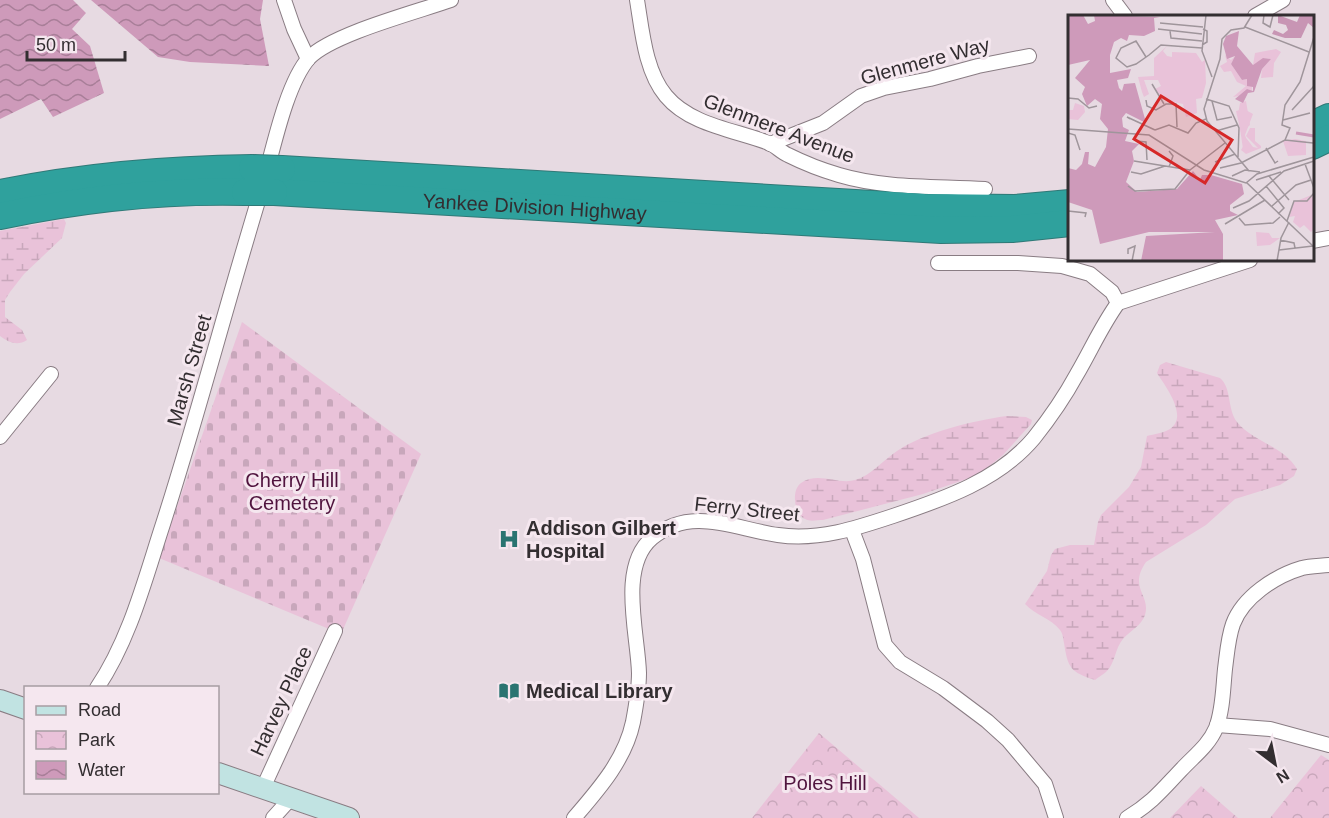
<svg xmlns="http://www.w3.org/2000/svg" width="1329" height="818" font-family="Helvetica,sans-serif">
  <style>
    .wetland { fill: url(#wetland-marsh) }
    .cemetery { fill: url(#cemetery-stones) }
    .park { fill: url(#park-crowns) }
    .water { fill: url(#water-waves) }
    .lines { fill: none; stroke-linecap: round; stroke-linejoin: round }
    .street-casing { stroke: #897c83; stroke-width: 16 }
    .secondary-casing { stroke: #897c83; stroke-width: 22 }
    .highway-casing { stroke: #307977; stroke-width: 28 }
    .street { stroke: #fff; stroke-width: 14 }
    .secondary { stroke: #c1e3e2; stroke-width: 20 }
    .highway { stroke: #2fa19d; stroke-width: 26 }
    .highway-bridge-casing { stroke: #307977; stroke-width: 28; stroke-linecap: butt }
    .highway-bridge { stroke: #2fa19d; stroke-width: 26 }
    .labels { text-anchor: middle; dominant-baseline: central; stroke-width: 6; stroke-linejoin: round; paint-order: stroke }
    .street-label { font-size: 20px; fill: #332e31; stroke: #f5e7ef }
    .park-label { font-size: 20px; fill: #50143e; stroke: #f5e7ef }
    .poi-label { font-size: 20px; font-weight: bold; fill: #332e31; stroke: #f5e7ef; text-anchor: start }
    .inset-river { fill: none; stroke: #ce9aba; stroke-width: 3 }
    .inset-road { fill: none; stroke: #9f959b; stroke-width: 1.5 }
    .view { fill: #d62828; fill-opacity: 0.15; stroke: #d62828; stroke-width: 3 }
    .inset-edge { fill: none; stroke: #332e31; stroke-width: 3 }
  </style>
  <defs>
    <pattern id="wetland-marsh" width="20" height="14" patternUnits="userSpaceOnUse" patternTransform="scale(1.5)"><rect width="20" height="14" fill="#e9c2d9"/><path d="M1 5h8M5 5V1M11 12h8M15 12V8" fill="none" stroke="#c8a7bb"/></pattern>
    <pattern id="cemetery-stones" width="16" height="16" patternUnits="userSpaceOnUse" patternTransform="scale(1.5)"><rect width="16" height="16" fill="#e9c2d9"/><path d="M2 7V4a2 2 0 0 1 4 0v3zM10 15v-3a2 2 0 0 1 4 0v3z" fill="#c8a7bb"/></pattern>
    <pattern id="park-crowns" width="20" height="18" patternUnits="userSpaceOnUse" patternTransform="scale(1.5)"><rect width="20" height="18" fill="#e9c2d9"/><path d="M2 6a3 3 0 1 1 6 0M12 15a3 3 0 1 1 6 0" fill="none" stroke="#c8a7bb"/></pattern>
    <pattern id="water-waves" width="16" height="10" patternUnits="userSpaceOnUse" patternTransform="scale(1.5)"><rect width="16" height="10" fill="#ce9aba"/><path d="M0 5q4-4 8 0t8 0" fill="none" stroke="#a87e98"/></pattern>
  </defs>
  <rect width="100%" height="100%" fill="#e7dae2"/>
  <g class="wetland">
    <path d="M64 219 66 223 62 238 24 274 10 292 5 300V317L22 330 27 340C18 346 9 343 0 336V231Z"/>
    <path d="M1166 362 1220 378C1232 388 1227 409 1237 422 1253 442 1284 446 1297 469L1294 476 1280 485 1235 499 1206 525 1146 562C1128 588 1151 595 1145 615 1142 625 1130 631 1123 639 1115 648 1115 664 1106 672 1103 675 1098 677 1095 680 1070 672 1068 668 1064 643 1063 638 1063 634 1060 630 1051 618 1035 615 1025 604L1047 571 1051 555 1055 549 1070 545H1094L1098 522 1101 515 1129 487 1141 467 1147 436C1154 434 1164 433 1170 429 1189 416 1165 386 1157 373L1160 365Z"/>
    <path d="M1007 416 1026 417 1032 420 1031 424 1003 455 978 475 923 494 823 520C817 520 810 522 805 519 794 514 791 490 801 483 818 471 838 485 855 480 872 475 883 460 897 451 923 433 975 420 1007 416Z"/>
  </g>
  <path class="cemetery" d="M242 322 421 454 341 634 159 558Z"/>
  <g class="park">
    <path d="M819 733 919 818H752Z"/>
    <path d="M1321 755 1329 760V818H1270Z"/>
    <path d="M1201 786 1238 818H1170Z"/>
  </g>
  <g class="water">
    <path d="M0 0H73L86 13 72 29 90 46 104 93 53 117 41 99 0 119Z"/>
    <path d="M91 0H263L260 19 269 66 190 62 158 57Z"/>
  </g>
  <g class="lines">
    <g class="street-casing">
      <g id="street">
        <path d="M284 0 294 29 308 59"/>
        <path d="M637 0C642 30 645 71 666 96 690 125 735 130 769 143 776 146 781 152 788 155 804 163 822 170 839 175 886 189 938 186 985 189"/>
        <path d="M1113 0 1125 16"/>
        <path d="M1255 16 1283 0"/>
        <path d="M770 144 823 123 861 96 884 88 930 79 978 66 1029 56"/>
        <path d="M1312 241 1329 238"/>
        <path d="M938 263H1018L1062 266 1090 274 1112 292 1118 303"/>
        <path d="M0 437 51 374"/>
        <path d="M852 530 863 559 885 645 900 662 943 688 987 721 1008 740 1045 784 1056 818"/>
        <path d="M97 688C130 639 145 579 163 524 199 412 228 298 263 185 273 150 286 84 309 58 332 34 417 12 451 0"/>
        <path d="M1217 725 1270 729 1329 745"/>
        <path d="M263 788 335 631"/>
        <path d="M273 818 291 798"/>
        <path d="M574 818C598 790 625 760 633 722 636 706 639 689 639 673 638 634 618 567 652 538 692 505 734 529 778 535 818 541 857 528 893 516 944 499 999 480 1034 438 1050 418 1065 396 1077 374 1091 350 1102 325 1118 303L1250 260"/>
        <path d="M1127 818C1152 803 1162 790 1181 770 1194 756 1209 745 1216 728 1223 710 1223 688 1225 669 1227 654 1228 638 1233 624 1243 597 1275 576 1302 568 1310 566 1320 566 1329 565"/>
      </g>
    </g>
    <g class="secondary-casing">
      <g id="secondary">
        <path d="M0 700 26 709"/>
        <path d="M218 773 349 818"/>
      </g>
    </g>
    <g class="highway-casing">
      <g id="highway">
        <path d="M1312 125 1329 117"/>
        <path d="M1312 146 1329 138"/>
        <path d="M282 169 924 207 1015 208 1070 203"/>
        <path id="s1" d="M274 192 941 230 1012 229 1070 223"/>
        <path d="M0 193C84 176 167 169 252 168"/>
        <path d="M0 216C81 199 163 190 245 192"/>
      </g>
    </g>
    <use href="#street" class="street"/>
    <use href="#secondary" class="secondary"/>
    <use href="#highway" class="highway"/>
    <g class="highway-bridge-casing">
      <g id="highway-bridge">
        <path d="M252 168 282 169"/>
        <path d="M245 192H274"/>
      </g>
    </g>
    <use href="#highway-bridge" class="highway-bridge"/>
  </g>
  <defs>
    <g id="hospital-bare" transform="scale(1.62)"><path d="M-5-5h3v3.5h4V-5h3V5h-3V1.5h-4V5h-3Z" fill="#2a7471" stroke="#f5e7ef" stroke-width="2.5" paint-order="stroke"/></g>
    <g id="library-bare" transform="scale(1.62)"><path d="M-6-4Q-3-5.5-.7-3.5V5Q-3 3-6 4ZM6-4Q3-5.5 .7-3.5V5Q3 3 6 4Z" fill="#2a7471" stroke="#f5e7ef" stroke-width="2.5" paint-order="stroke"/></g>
  </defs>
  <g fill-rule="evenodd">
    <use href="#hospital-bare" x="509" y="539"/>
    <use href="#library-bare" x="509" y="691"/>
  </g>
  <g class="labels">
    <g class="street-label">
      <text transform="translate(925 61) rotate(-15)">Glenmere Way</text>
      <text transform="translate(779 128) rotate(21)">Glenmere Avenue</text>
      <text stroke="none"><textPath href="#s1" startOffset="261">Yankee Division Highway</textPath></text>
      <text transform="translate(189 370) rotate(-74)">Marsh Street</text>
      <text transform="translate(747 509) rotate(6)">Ferry Street</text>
      <text transform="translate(281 701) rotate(-65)">Harvey Place</text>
    </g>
    <g class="park-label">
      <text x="292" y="480">Cherry Hill<tspan x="292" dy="23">Cemetery</tspan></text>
      <text x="825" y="783">Poles Hill</text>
    </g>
    <g class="poi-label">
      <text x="526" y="528">Addison Gilbert<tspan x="526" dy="23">Hospital</tspan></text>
      <text x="526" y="691">Medical Library</text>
    </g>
  </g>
  <g transform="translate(1068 15)">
    <rect width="246" height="246" fill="#e7dae2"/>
    <path d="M210 0 229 7 232 0H246V13L240 8 233 23H217L204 19 206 15 215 19 220 15 218 10 210 8Z" fill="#c895b4"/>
    <path d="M208 34 213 37 206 48 205 62 193 63 194 54 203 44 196 43 185 50 187 38ZM157 40 163 45 167 41 163 49 174 65 179 64V71H184V76L179 74 176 80 165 82 178 71 169 67 163 56 156 57 152 51 159 47ZM176 94 185 99 177 120 178 123 185 132 190 133 178 121 182 113H187V126L193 131V133L178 139 173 135 176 130 168 96Z" fill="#e9c2d9"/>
    <path d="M227 124 238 126V140L220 141 215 126ZM246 179V214L243 217 236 210 232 213 225 207 227 201 221 202 226 187ZM188 217 201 218 204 223H212L202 230 189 231Z" fill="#e9c2d9"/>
    <path d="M99 31 95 36 99 41 104 42V37L128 38 134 47 137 45 138 68 134 83 128 84 129 98 118 102 115 89 92 84 87 74 93 71 90 65H76L81 79 76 82 74 77 70 62 86 61V43ZM178 86 182 110 177 114V122L183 130 175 134 170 100 172 88ZM7 88 16 91 17 97 10 105 0 104V95H5Z" fill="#e9c2d9"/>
    <path d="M0 0H15L20 9 27 6 26 0 92 2 86 3 87 16 76 21 61 20 59 26 53 23 46 27 42 40V58L63 54 60 63 49 65 51 73 54 76 56 69 67 68 77 104 76 107 58 98 54 103 55 112 61 115 57 126 71 129 64 136 66 146 58 167 69 177 109 174 125 156 132 165 134 160H143L174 169 176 179 162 190V196L170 200 147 205 155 219V246H73L78 221 147 217H81L32 229 24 195 0 187V153L8 155 14 149 17 137H21L20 149 27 152 38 132 40 114 32 104 34 89 27 84 19 91 14 79 17 72 7 63 22 45 0 50ZM171 16 169 31 185 50 195 43 203 44 194 54 186 77 180 78 175 88 167 84 179 74 185 76V72L179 71V64L174 65 163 49 167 41 159 44 155 29 158 21Z" fill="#ce9aba"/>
    <path class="inset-river" d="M228 118 246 121"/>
    <path class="inset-road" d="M138 0 134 36 144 62M196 0 195 8 202 12 205 0M92 8 135 12M177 12 241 37M90 14 134 19M102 16 103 23 134 26M134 30 139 27V16L135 14M78 42 68 26 53 33 48 43 59 52 68 49 81 40 93 30 134 33M84 69 96 89M0 83 10 84 21 93 29 91M138 84 161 91 171 113 170 142M78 85 79 91 88 95 98 89H108L109 112M144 86 149 105 164 102M224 95 246 71M62 104 59 102 87 115M215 105 242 98M0 114 81 120 136 155 178 168 189 159 246 142M87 115 101 110 120 118 128 108 138 104M148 116 169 110M0 118 7 120 12 135M217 125 222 113 214 110 217 90 232 67 246 22M68 126 78 127 79 145M198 133 207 148 210 146M66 146 122 155M147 147 167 139M237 149 246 173M101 152 105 141 101 136M152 153 173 148 217 125 245 128M181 156 139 106 136 94 152 44 154 24 163 15 176 13 184 0M63 157 73 159 97 151M164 161 177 155 192 157M201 161 221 185M188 165 213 157M179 168 246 232M60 171 67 176 107 174 122 155 157 128M198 171 216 193 210 199M204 191 228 170 243 165M165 193 181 186 216 156 246 146M0 196 18 198 17 202M171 203 177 210 205 208 212 202M219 206 226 186H239L246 178M157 209 197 185M212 225 226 228 227 233M211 235 245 231M60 239V234L67 231 64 246M209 246 213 223 221 207"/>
    <path class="view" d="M93 81 164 125 137 168 66 124Z"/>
    <rect width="246" height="246" class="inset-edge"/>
  </g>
  <rect x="24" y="686" width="195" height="108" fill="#f5e7ef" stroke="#a79da3" stroke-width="1.5"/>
  <rect x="36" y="706" width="30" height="9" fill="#c1e3e2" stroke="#a79da3" stroke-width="1.5"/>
  <text x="78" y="716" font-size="18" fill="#332e31">Road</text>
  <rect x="36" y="731" width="30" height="18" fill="url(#park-crowns)" stroke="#a79da3" stroke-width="1.5"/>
  <text x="78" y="746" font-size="18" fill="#332e31">Park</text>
  <rect x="36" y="761" width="30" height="18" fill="url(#water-waves)" stroke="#a79da3" stroke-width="1.5"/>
  <text x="78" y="776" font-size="18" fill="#332e31">Water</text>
  <g transform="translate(1275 764) rotate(148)" stroke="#f5e7ef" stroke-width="4.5" paint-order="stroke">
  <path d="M0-4.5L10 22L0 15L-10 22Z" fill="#332e31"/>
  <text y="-9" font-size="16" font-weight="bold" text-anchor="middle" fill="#332e31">N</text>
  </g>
  <path d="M27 51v9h98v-9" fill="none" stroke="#332e31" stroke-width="3"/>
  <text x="36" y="51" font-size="18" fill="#332e31" stroke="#f5e7ef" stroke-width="4.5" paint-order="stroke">50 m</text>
</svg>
